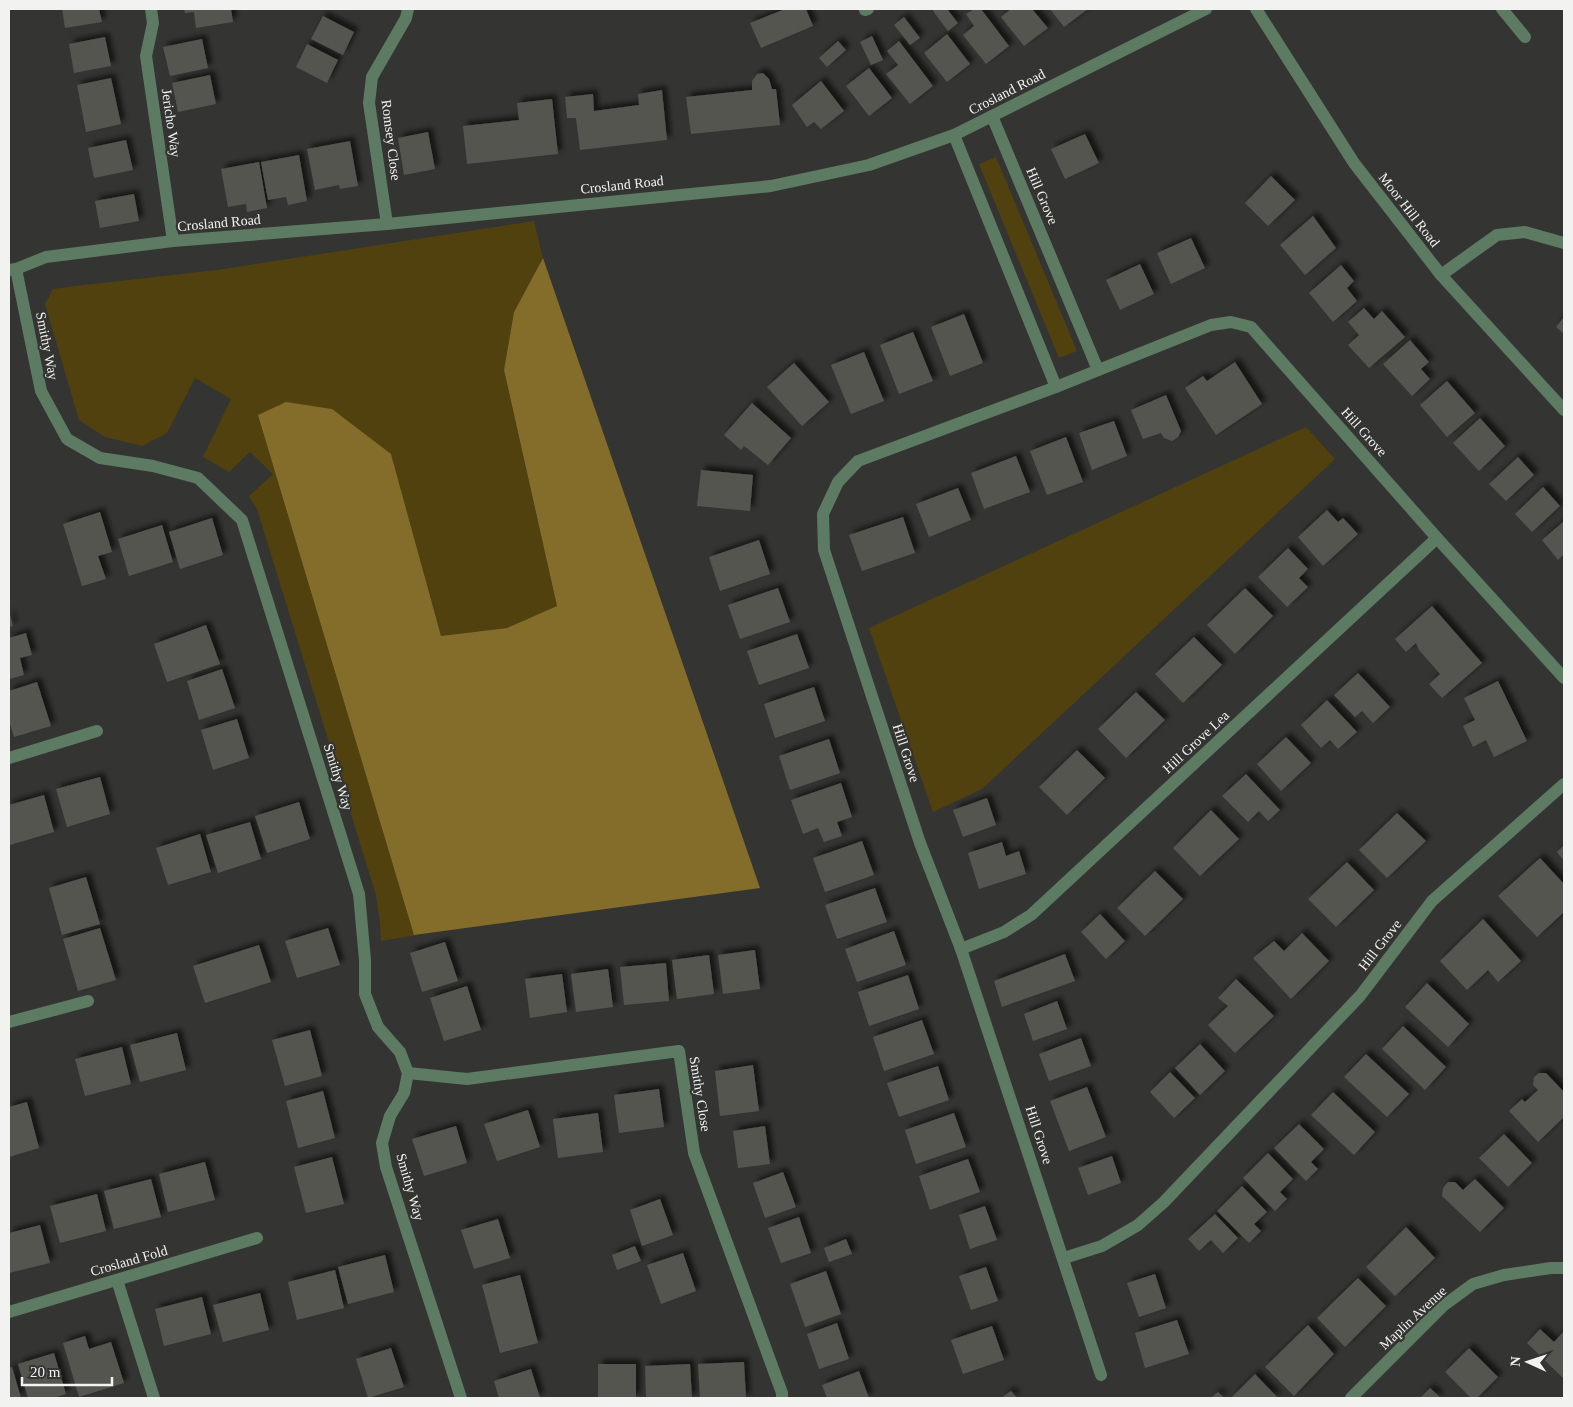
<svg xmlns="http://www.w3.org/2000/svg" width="1573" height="1407" font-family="Georgia,serif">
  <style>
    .green { fill: #51410e }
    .forest { fill: #846d2a }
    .building { fill: #545550; filter: url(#shadow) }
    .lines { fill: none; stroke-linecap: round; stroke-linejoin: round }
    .minor { stroke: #5d7a62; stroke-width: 12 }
    .tertiary { stroke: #5d7a62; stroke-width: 12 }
    .labels { text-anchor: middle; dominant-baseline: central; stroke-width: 4.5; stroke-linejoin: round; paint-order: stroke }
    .street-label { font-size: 14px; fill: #f2f3f1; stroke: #343532 }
  </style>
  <defs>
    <filter id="shadow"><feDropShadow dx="4.5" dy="-4.5" stdDeviation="2.5" flood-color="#0009"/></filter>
  </defs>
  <rect width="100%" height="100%" fill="#343532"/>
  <g class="green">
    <path d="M996 157 1077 351 1059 358 979 164Z"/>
    <path d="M534 221 543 258 514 312 504 370 557 606 507 628 441 636 391 454 418 935 381 941 380 923 376 895 257 509 249 496 273 474 250 452 229 472 203 457 231 399 195 378 167 433 142 446 105 437 79 420 45 304 53 289 67 287 217 270Z"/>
    <path d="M1306 427 1335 459 982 789 933 812 869 628Z"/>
  </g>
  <path class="forest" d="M543 258 760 888 414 935 258 415 286 402 332 409 391 454 441 636 507 628 557 606 504 370 514 312Z"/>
  <g class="building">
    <path d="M62 9H99L102 22 65 28Z"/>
    <path d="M184 9H231L233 22 196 28 194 12 185 13Z"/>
    <path d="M785 9H806L813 26 761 48 750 23Z"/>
    <path d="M935 9H947L958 23 948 31 933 11Z"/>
    <path d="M974 9H981L1009 46 986 64 963 35 974 26 966 14Z"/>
    <path d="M1011 9H1032L1048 28 1024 46 1001 17Z"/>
    <path d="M1050 9H1088L1064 27Z"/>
    <path d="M323 16 354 32 343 55 311 39Z"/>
    <path d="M904 17 920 38 910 45 894 25Z"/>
    <path d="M947 34 970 64 947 82 924 53Z"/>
    <path d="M872 36 883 60 871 65 860 42Z"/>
    <path d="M105 37 111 66 74 73 69 44Z"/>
    <path d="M202 39 208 68 170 76 163 47Z"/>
    <path d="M838 41 846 50 827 67 819 58Z"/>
    <path d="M899 41 933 86 910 104 886 74 898 65 887 51Z"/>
    <path d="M307 44 338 60 327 83 296 67Z"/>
    <path d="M869 68 892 98 869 116 846 86Z"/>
    <path d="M763 73 769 79 772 89H776L780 125 691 134 686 97 752 90V81L757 74Z"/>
    <path d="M210 75 216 104 178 112 172 83Z"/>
    <path d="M111 78 121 124 86 132 77 85Z"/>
    <path d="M821 81 844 111 821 129 814 122 807 127 792 105Z"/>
    <path d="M662 90 667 140 580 150 576 118H567L565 97 593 94 594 111 639 105 638 94Z"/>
    <path d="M552 99 558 154 467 164 463 126 519 120 517 103Z"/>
    <path d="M428 132 435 169 404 175 398 138Z"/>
    <path d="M1085 134 1099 163 1065 179 1051 149Z"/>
    <path d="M126 140 133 170 94 178 88 148Z"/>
    <path d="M350 141 358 186 340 189 339 185 315 190 307 149Z"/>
    <path d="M299 155 307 201 288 205 286 197 268 200 261 162Z"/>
    <path d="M259 162 267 208 247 212 246 204 228 207 221 169Z"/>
    <path d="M1271 176 1295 200 1268 226 1245 203Z"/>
    <path d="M134 194 139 221 100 228 95 201Z"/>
    <path d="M1313 216 1336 248 1305 275 1280 245Z"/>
    <path d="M1191 238 1205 268 1171 284 1157 253Z"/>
    <path d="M1140 264 1154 294 1120 310 1106 280Z"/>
    <path d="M1341 265 1354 281 1347 288 1357 301 1333 322 1309 293Z"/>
    <path d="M1364 308 1374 319 1382 311 1405 337 1369 368 1348 345 1359 335 1348 322Z"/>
    <path d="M964 314 983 363 950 376 931 327Z"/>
    <path d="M1564 317V334L1556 327Z"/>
    <path d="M913 332 933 381 899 394 880 345Z"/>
    <path d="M1410 340 1429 362 1421 369 1430 379 1412 396 1383 364Z"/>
    <path d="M864 352 884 401 851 414 831 365Z"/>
    <path d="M1235 362 1262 404 1216 435 1185 388 1203 376 1207 381Z"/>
    <path d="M794 363 829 402 802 426 767 387Z"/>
    <path d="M1447 381 1475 413 1447 437 1420 405Z"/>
    <path d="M1166 395 1181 431 1178 437 1172 441 1164 438 1161 433 1143 439 1131 410Z"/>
    <path d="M752 403 791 438 768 465 744 446 741 450 724 435Z"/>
    <path d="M1480 418 1505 446 1479 471 1453 443Z"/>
    <path d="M1114 421 1127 456 1092 470 1079 433Z"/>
    <path d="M1066 437 1083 482 1047 495 1030 451Z"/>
    <path d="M1016 456 1030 492 984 509 971 473Z"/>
    <path d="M1518 457 1534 475 1506 501 1489 484Z"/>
    <path d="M701 470 753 475 750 511 697 506Z"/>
    <path d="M1543 487 1560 506 1532 532 1515 514Z"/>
    <path d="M958 488 971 520 929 537 916 504Z"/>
    <path d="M1327 510 1338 522 1343 518 1358 534 1323 566 1298 537Z"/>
    <path d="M100 512 112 552 98 556 106 579 82 586 63 524Z"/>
    <path d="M903 517 915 553 862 571 849 535Z"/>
    <path d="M212 518 223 555 180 569 169 532Z"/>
    <path d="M1564 521V554L1558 560 1542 540Z"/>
    <path d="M162 525 173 562 129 576 118 539Z"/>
    <path d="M759 540 770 574 720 591 709 557Z"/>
    <path d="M1288 548 1308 569 1299 578 1308 587 1287 607 1258 577Z"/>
    <path d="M778 588 790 622 740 639 728 605Z"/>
    <path d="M1245 588 1273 616 1235 654 1207 625Z"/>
    <path d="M1432 606 1482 663 1442 698 1429 684 1440 674 1419 650 1416 643 1406 652 1395 639Z"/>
    <path d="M9 611 13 626 9 627Z"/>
    <path d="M206 625 220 664 167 682 154 644Z"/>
    <path d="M26 633 32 655 20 658 24 675 9 679V638Z"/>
    <path d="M797 634 809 668 759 685 747 651Z"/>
    <path d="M1194 637 1222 665 1183 703 1155 674Z"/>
    <path d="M222 669 235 708 199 720 187 681Z"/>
    <path d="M1358 673 1390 707 1373 723 1362 711 1355 717 1334 695Z"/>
    <path d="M1498 681 1527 741 1494 757 1486 740 1473 747 1463 726 1475 720 1464 698Z"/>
    <path d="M37 682 51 726 14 737 9 721V691Z"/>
    <path d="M814 687 825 721 775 738 764 704Z"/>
    <path d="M1136 692 1165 720 1126 758 1098 729Z"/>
    <path d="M1327 700 1357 732 1338 749 1330 740 1321 748 1301 725Z"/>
    <path d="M237 719 249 758 213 770 201 730Z"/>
    <path d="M1286 737 1311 763 1281 791 1257 764Z"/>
    <path d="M829 739 840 773 790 790 779 756Z"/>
    <path d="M1077 750 1105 778 1067 815 1039 787Z"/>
    <path d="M1246 774 1280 810 1268 821 1259 811 1248 822 1222 796Z"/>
    <path d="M100 777 110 814 67 827 56 789Z"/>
    <path d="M841 783 852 817 837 822 842 836 824 842 818 828 803 834 791 800Z"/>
    <path d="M44 795 54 832 10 845 9 839V805Z"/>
    <path d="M987 798 996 825 963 837 953 810Z"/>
    <path d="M299 802 310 839 267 853 255 816Z"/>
    <path d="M1211 810 1239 839 1200 876 1173 848Z"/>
    <path d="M1397 813 1426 841 1387 878 1359 850Z"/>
    <path d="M250 822 261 859 218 873 206 835Z"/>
    <path d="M200 834 211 872 168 885 156 848Z"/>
    <path d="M862 841 874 875 825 892 813 858Z"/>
    <path d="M1002 842 1006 856 1019 851 1026 874 979 889 968 853Z"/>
    <path d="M1564 845V861L1557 852Z"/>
    <path d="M1540 858 1564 884V912L1537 937 1498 896Z"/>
    <path d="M1347 862 1374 890 1336 927 1308 899Z"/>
    <path d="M1155 871 1183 899 1145 936 1117 908Z"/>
    <path d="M86 877 100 924 62 935 49 888Z"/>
    <path d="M875 888 887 922 837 939 825 905Z"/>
    <path d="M1100 914 1125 941 1106 959 1081 932Z"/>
    <path d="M1483 919 1521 961 1498 982 1488 970 1467 990 1440 961Z"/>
    <path d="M100 928 116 980 78 991 63 939Z"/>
    <path d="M328 928 340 965 297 978 285 941Z"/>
    <path d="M894 931 906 965 857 982 845 949Z"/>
    <path d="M1302 933 1329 961 1291 999 1253 958 1274 941 1284 951Z"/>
    <path d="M445 942 458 981 422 992 410 953Z"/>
    <path d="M259 945 271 982 205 1003 193 966Z"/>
    <path d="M755 950 760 989 723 994 718 955Z"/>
    <path d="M1065 954 1075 981 1002 1007 994 981Z"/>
    <path d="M709 955 714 994 677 999 672 960Z"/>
    <path d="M666 963 669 1001 624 1005 620 967Z"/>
    <path d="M608 969 613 1007 576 1012 571 974Z"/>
    <path d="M562 974 567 1012 530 1018 525 979Z"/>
    <path d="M908 975 919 1009 869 1026 858 992Z"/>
    <path d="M1236 979 1274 1016 1235 1053 1208 1025 1228 1006 1218 998Z"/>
    <path d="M1427 983 1469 1024 1448 1047 1405 1007Z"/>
    <path d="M467 986 481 1030 444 1041 430 998Z"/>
    <path d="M1057 1001 1067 1029 1033 1041 1024 1014Z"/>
    <path d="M922 1020 934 1054 884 1071 873 1037Z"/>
    <path d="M1403 1026 1446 1067 1425 1090 1382 1049Z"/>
    <path d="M310 1030 322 1076 285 1086 272 1040Z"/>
    <path d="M177 1033 186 1070 140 1082 130 1045Z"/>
    <path d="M1081 1038 1091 1066 1049 1081 1039 1054Z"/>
    <path d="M1200 1044 1225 1071 1200 1095 1175 1068Z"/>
    <path d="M122 1047 131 1084 85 1096 75 1059Z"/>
    <path d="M1366 1054 1409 1094 1387 1117 1344 1077Z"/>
    <path d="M753 1065 759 1111 720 1116 715 1071Z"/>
    <path d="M938 1066 949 1100 899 1117 887 1083Z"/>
    <path d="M1170 1072 1195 1098 1174 1118 1150 1092Z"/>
    <path d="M1539 1073H1546L1564 1092V1117L1538 1142 1509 1111 1522 1099 1525 1102 1538 1090 1533 1085 1534 1077Z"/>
    <path d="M1087 1087 1106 1137 1069 1151 1050 1101Z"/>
    <path d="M659 1089 664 1127 619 1133 614 1095Z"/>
    <path d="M323 1091 335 1138 298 1148 286 1101Z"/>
    <path d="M1333 1092 1375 1132 1354 1155 1311 1115Z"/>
    <path d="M27 1102 39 1148 9 1157V1107Z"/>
    <path d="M528 1110 540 1147 497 1161 484 1124Z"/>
    <path d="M598 1113 603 1152 558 1158 553 1119Z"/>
    <path d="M954 1113 966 1147 916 1164 905 1130Z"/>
    <path d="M1299 1124 1324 1149 1311 1162 1318 1169 1306 1181 1274 1148Z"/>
    <path d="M456 1126 467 1163 424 1176 412 1139Z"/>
    <path d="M765 1126 770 1164 738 1168 733 1131Z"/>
    <path d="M1504 1134 1532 1163 1508 1187 1479 1158Z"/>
    <path d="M1268 1153 1293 1179 1280 1192 1287 1199 1275 1211 1243 1178Z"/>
    <path d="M1112 1156 1121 1183 1088 1195 1078 1168Z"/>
    <path d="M332 1157 344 1204 306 1213 294 1167Z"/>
    <path d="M968 1159 980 1192 930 1210 919 1176Z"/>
    <path d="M205 1162 215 1200 168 1212 159 1174Z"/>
    <path d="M783 1172 796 1207 765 1218 753 1183Z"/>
    <path d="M151 1179 161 1217 114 1229 104 1191Z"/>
    <path d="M1475 1179 1504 1208 1480 1232 1442 1196 1443 1188 1448 1182H1455L1463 1190Z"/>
    <path d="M1242 1186 1267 1212 1254 1224 1261 1231 1249 1243 1217 1211Z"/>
    <path d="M97 1194 106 1231 60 1243 50 1206Z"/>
    <path d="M660 1199 673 1235 642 1246 630 1210Z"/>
    <path d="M985 1206 997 1240 970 1249 959 1215Z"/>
    <path d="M1215 1214 1238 1238 1223 1253 1211 1240 1199 1251 1188 1239Z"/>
    <path d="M799 1217 811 1253 781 1263 768 1228Z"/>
    <path d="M498 1219 510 1258 474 1269 461 1230Z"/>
    <path d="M40 1225 50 1263 9 1273V1233Z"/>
    <path d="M1406 1227 1435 1258 1395 1296 1366 1267Z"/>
    <path d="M846 1239 852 1254 829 1262 824 1248Z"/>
    <path d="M635 1246 641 1261 617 1270 612 1255Z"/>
    <path d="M683 1253 696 1291 661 1304 647 1265Z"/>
    <path d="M385 1255 394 1292 348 1304 338 1267Z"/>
    <path d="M986 1267 998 1301 971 1310 959 1276Z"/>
    <path d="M335 1270 344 1308 297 1320 288 1282Z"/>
    <path d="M826 1271 841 1314 805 1327 790 1284Z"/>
    <path d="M1155 1274 1166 1308 1139 1317 1127 1283Z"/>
    <path d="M520 1275 538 1343 500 1353 482 1285Z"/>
    <path d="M1358 1278 1386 1306 1345 1347 1317 1318Z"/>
    <path d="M260 1293 269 1330 223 1342 213 1305Z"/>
    <path d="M202 1297 211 1334 164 1346 155 1309Z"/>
    <path d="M1177 1320 1189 1354 1145 1368 1135 1333Z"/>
    <path d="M837 1323 849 1359 819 1369 807 1334Z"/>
    <path d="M1308 1325 1334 1354 1294 1396 1265 1367Z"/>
    <path d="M992 1326 1004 1360 963 1374 951 1340Z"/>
    <path d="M1540 1329 1554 1342 1564 1331V1379L1527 1343Z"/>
    <path d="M85 1336 89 1349 111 1342 124 1383 79 1397 63 1343Z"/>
    <path d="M391 1348 404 1387 368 1398 356 1359Z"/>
    <path d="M1469 1348 1498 1377 1477 1398H1471L1445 1372Z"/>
    <path d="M54 1353 66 1394 53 1398H28L18 1364Z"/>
    <path d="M744 1362 746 1398H700L698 1364Z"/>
    <rect x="598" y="1364" width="38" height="34"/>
    <path d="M690 1364 692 1398H646L645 1366Z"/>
    <path d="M12 1367 21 1398H9V1368Z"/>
    <path d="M531 1369 540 1398H499L494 1381Z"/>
    <path d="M859 1371 869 1398H827L822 1385Z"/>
    <path d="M1255 1374 1278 1398H1231Z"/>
    <path d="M1430 1388 1441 1398H1420Z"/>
    <path d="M1011 1391 1017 1398H1001Z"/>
    <path d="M1218 1392 1224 1398H1211Z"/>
  </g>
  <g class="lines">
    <g class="minor">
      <path d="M151 9 153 23 146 56 173 241"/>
      <path d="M1502 9 1525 37"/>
      <path d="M865 10 868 9"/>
      <path d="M992 116 1098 370"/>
      <path d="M954 135 1056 387"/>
      <path d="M387 224 369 103 372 77 406 18 408 9"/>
      <path d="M16 269 41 391 67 439 100 458 153 466 198 478 242 520 359 894 365 960V994L378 1027 400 1052 408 1073 404 1093 390 1116 382 1143 386 1167 461 1398"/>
      <path d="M1441 275 1497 235 1525 232 1564 243"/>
      <path d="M9 758 97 731"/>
      <path d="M961 949 1004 932 1031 915 1437 538"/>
      <path d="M9 1022 88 1001"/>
      <path d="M408 1073 467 1079 679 1051 694 1153 782 1393V1398"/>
      <path d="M1064 1258 1102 1246 1138 1225 1164 1202 1360 996 1432 901 1564 784"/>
      <path d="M117 1280 154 1398"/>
      <path d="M9 1312 257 1238"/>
      <path d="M1101 1375 961 949 920 843 824 550 823 514 838 482 858 461 1056 387 1211 325 1231 322 1251 327 1437 538 1564 678"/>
      <path d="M1351 1398 1443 1306 1473 1284 1504 1275 1551 1268H1564"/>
    </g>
    <g class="tertiary">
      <path d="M1256 9 1354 163 1441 275 1564 410"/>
      <path d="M9 270 16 269 46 257 173 241 387 224 771 186 869 165 954 135 1206 9"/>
    </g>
  </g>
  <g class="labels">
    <g class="street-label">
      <text transform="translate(1007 92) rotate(-27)">Crosland Road</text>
      <text transform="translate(171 123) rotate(82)">Jericho Way</text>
      <text transform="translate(391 140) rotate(83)">Romsey Close</text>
      <text transform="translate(622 185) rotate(-6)">Crosland Road</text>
      <text transform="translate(1042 196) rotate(67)">Hill Grove</text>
      <text transform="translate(1409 210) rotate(52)">Moor Hill Road</text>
      <text transform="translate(219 223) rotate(-5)">Crosland Road</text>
      <text transform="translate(47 346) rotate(79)">Smithy Way</text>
      <text transform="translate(1364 432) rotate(48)">Hill Grove</text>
      <text transform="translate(1196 742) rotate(-43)">Hill Grove Lea</text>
      <text transform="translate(906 753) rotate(72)">Hill Grove</text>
      <text transform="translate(338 777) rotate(73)">Smithy Way</text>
      <text transform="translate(1380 945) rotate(-52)">Hill Grove</text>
      <text transform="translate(700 1094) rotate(81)">Smithy Close</text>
      <text transform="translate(1039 1135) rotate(72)">Hill Grove</text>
      <text transform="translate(410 1187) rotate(74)">Smithy Way</text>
      <text transform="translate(129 1261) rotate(-16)">Crosland Fold</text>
      <text transform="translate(1413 1318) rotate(-43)">Maplin Avenue</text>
    </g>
  </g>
  <rect width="1573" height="1407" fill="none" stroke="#f2f3f1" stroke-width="20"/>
  <g transform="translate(1528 1362) rotate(273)" stroke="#343532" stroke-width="4" paint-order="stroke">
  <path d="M0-4L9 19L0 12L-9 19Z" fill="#f2f3f1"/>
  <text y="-8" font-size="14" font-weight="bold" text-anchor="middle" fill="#f2f3f1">N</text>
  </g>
  <path d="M22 1377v8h90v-8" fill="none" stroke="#f2f3f1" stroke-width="2.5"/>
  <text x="30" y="1377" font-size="15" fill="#f2f3f1" stroke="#343532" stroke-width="4" paint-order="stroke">20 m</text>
</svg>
